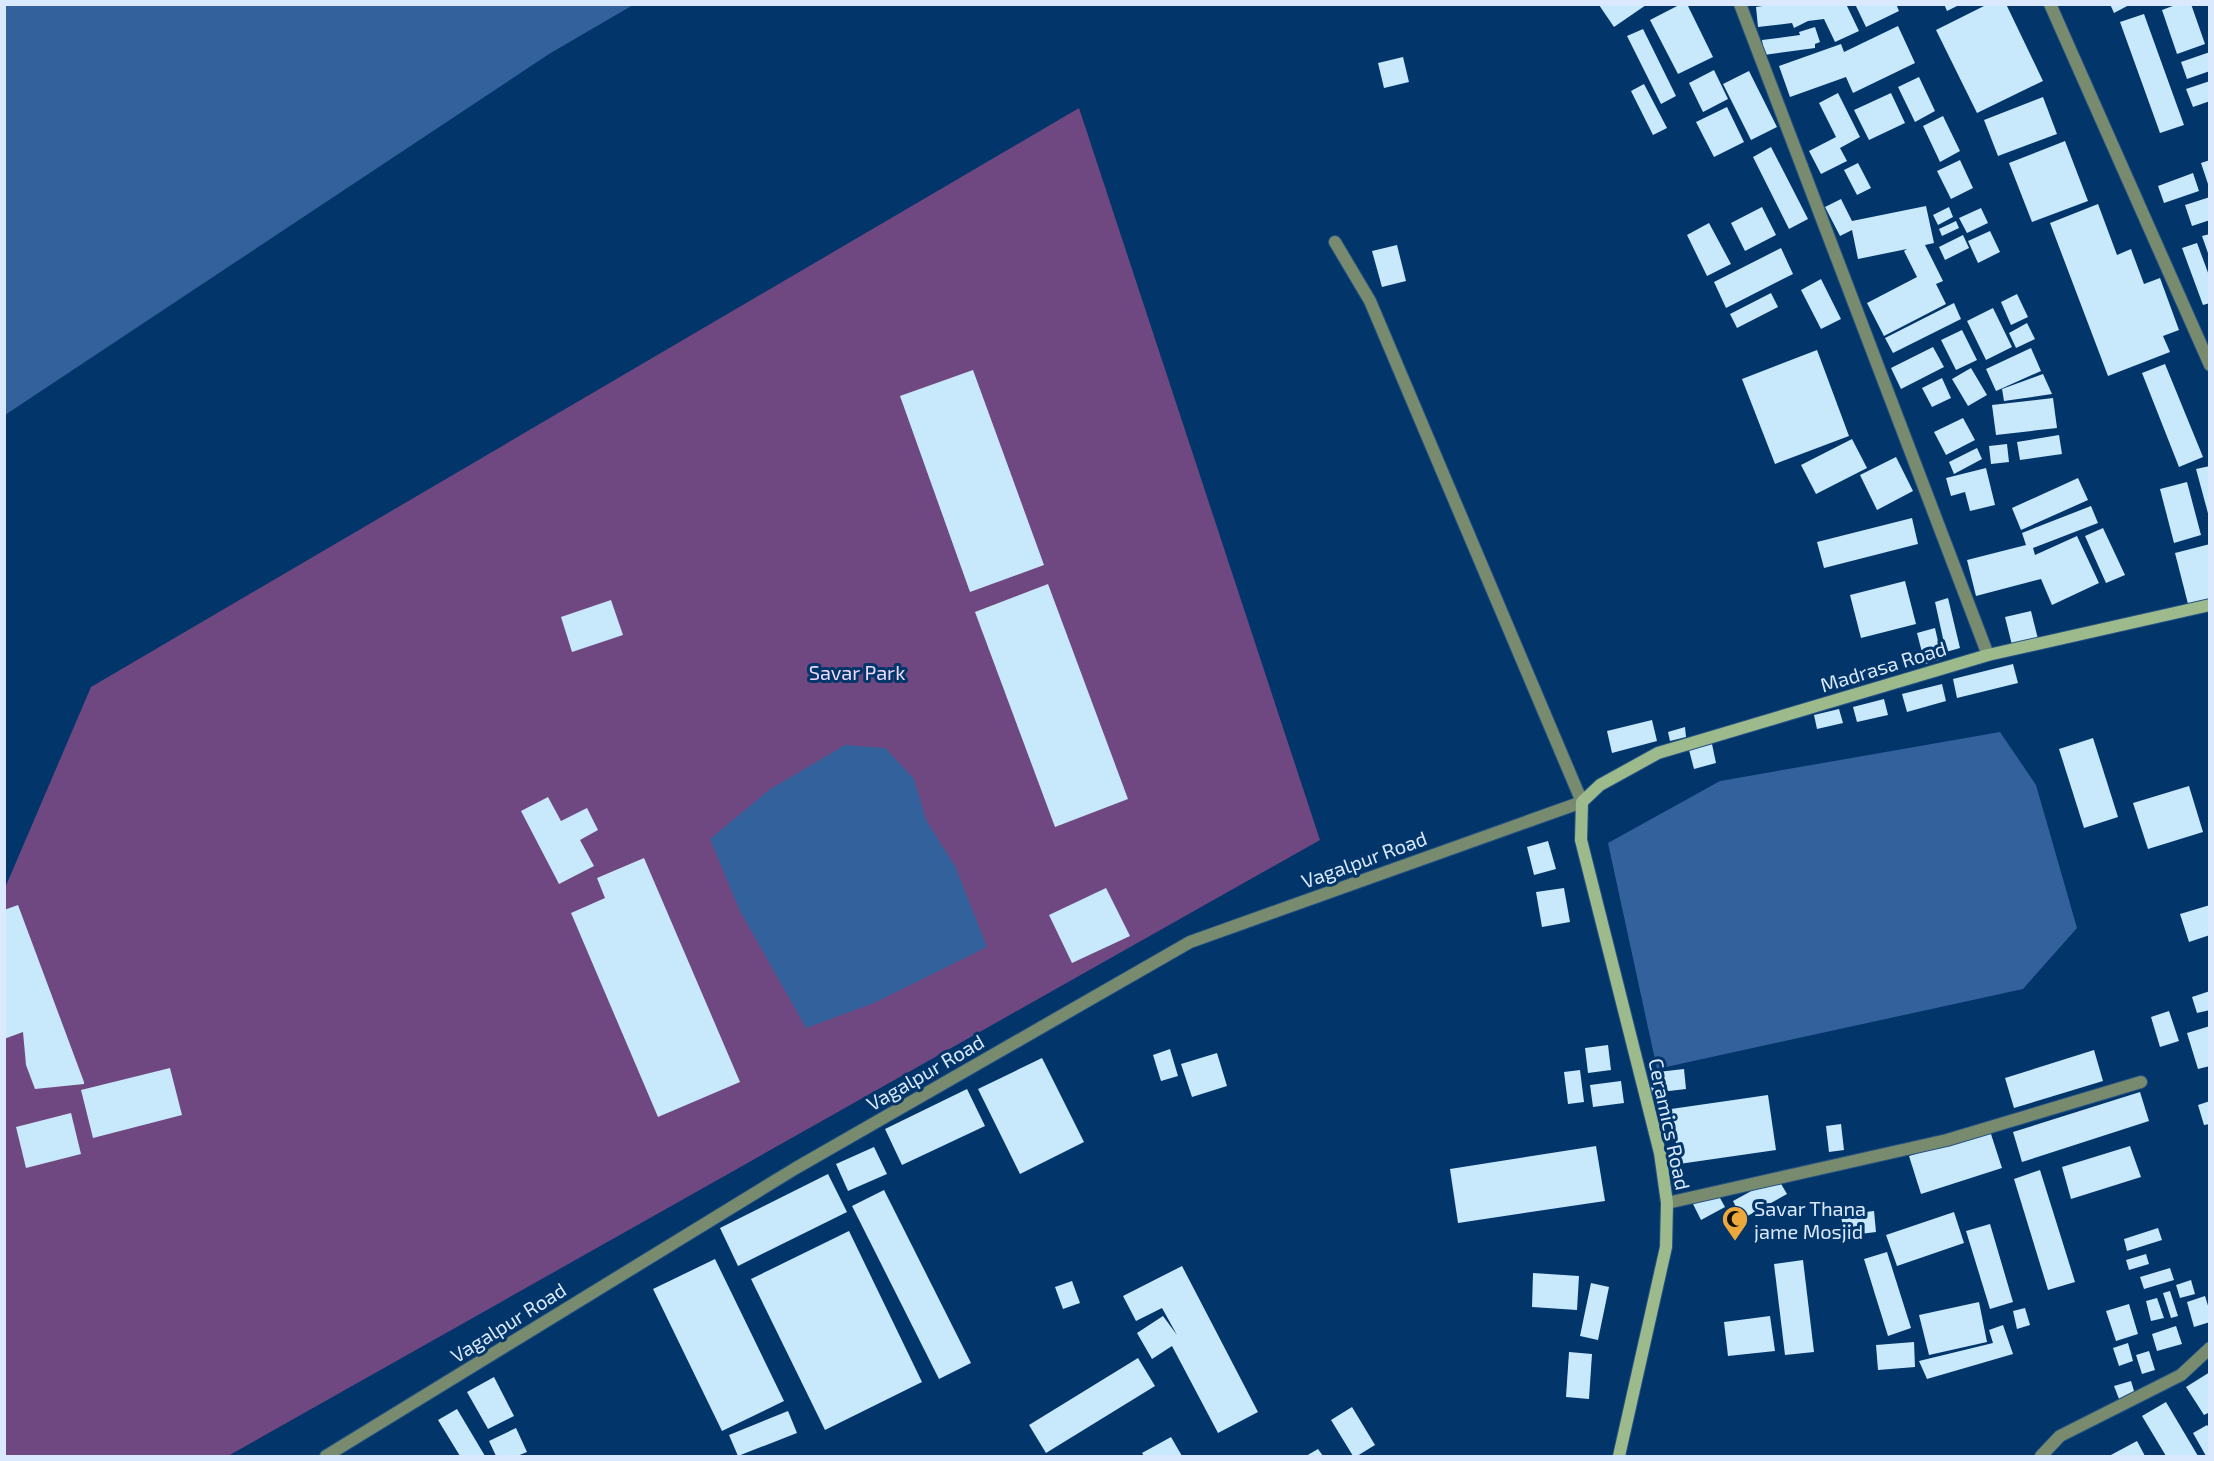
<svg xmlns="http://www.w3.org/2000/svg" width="2214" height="1461" font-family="'Exo 2',sans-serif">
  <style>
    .green { fill: #6f4881 }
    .water { fill: #32619b }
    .building { fill: #c8e8fb }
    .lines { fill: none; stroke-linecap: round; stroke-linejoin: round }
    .street-casing { stroke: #255282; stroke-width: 14 }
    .secondary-casing { stroke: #255282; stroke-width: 14 }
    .street { stroke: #788b6e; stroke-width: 12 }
    .secondary { stroke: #9dba8d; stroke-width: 12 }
    .labels { text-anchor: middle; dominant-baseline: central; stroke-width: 6; stroke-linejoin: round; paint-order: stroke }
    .street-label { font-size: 20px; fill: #dae9fd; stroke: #02356a }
    .park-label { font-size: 20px; fill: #f0d8fc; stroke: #02356a }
    .poi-label { font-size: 20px; fill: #dae9fd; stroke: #02356a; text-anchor: start }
  </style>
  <rect width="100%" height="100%" fill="#02356a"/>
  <path class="green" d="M1079 108 1320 840 228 1456H5V888L91 687Z"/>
  <g class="water">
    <path d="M5 4H633V5L549 54 5 415Z"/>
    <path d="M2000 732 2036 785 2077 928 2023 989 1657 1069 1608 843 1720 781Z"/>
    <path d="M845 745 885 748 914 779 926 820 955 866 987 947 874 1003 806 1028 740 911 710 839 769 790Z"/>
  </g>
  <g class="building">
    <path d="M1681 4H1687L1713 57 1678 74 1650 20Z"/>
    <path d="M1775 4H1846L1859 31 1835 42 1824 19 1808 21 1794 28 1792 23 1758 27 1756 7Z"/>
    <path d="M1855 4H1896L1899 11 1866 27Z"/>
    <path d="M1944 4H1961L1947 11Z"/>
    <path d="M1988 4H2006L2043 81 1977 113 1936 30Z"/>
    <path d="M2110 4H2131L2114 13Z"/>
    <path d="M2178 4H2191L2205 44 2177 54 2162 10Z"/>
    <path d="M1599 5H1646L1614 27Z"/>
    <path d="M2144 14 2184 125 2160 133 2120 22Z"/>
    <path d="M1898 26 1915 63 1853 93 1846 77 1790 97 1779 66 1841 44 1844 52Z"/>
    <path d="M1815 27 1820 42 1815 44V48L1764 55 1762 40 1800 35 1799 32Z"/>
    <path d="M1643 29 1676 96 1661 104 1627 36Z"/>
    <path d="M2210 52V71L2187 79 2181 62Z"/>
    <path d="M1403 57 1409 82 1384 88 1378 63Z"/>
    <path d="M1714 70 1728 99 1703 112 1689 83Z"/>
    <path d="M1749 71 1777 127 1751 140 1723 84Z"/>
    <path d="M1919 77 1935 111 1915 122 1898 87Z"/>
    <path d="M2210 81V101L2193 107 2186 89Z"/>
    <path d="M1644 84 1667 128 1653 135 1631 91Z"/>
    <path d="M1838 93 1860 137 1840 148 1847 161 1821 174 1809 151 1836 137 1819 103Z"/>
    <path d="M1891 93 1905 123 1869 140 1854 110Z"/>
    <path d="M2043 97 2057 134 1998 156 1984 120Z"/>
    <path d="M1727 107 1744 142 1714 157 1696 122Z"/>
    <path d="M1943 116 1960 151 1940 162 1923 126Z"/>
    <path d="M2065 141 2088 201 2032 222 2009 163Z"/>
    <path d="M1771 147 1808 219 1789 229 1753 157Z"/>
    <path d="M1960 160 1973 188 1951 199 1937 171Z"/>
    <path d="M2210 160V187H2209L2201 163Z"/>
    <path d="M1858 163 1871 188 1857 195 1844 170Z"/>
    <path d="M2193 173 2199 191 2164 203 2158 186Z"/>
    <path d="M2210 197V220L2192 226 2185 205Z"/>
    <path d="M1841 199 1852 221 1926 206 1934 243 1925 245 1943 281 1936 284 1946 304 1884 336 1867 303 1917 277 1904 251 1907 249 1858 259 1852 230 1840 236 1825 207Z"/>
    <path d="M2098 204 2117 255 2131 249 2144 284 2160 278 2179 330 2163 336 2170 352 2108 376 2050 223Z"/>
    <path d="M1762 207 1776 235 1745 251 1731 223Z"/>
    <path d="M1949 207 1953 217 1938 225 1933 215Z"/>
    <path d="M1981 208 1988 223 1967 233 1959 218Z"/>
    <path d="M1956 221 1959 228 1942 236 1939 229Z"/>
    <path d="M1709 223 1731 264 1707 276 1687 235Z"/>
    <path d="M1990 231 2000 252 1978 263 1968 241Z"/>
    <path d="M2210 234V256H2209L2202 236Z"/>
    <path d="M1963 235 1969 248 1945 260 1939 247Z"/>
    <path d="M2197 243 2210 278V303L2203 305 2182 248Z"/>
    <path d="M1397 245 1406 281 1382 287 1372 251Z"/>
    <path d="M1781 248 1793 274 1726 308 1714 282Z"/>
    <path d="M1821 279 1841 319 1821 329 1801 290Z"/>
    <path d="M1771 293 1778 307 1737 328 1730 314Z"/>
    <path d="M2017 294 2028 317 2011 325 2001 302Z"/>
    <path d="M1954 303 1961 319 1893 353 1885 338Z"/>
    <path d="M1993 308 2012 347 1986 360 1967 321Z"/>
    <path d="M2027 323 2035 339 2016 348 2009 333Z"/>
    <path d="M1962 330 1977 360 1956 370 1941 340Z"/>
    <path d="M1933 347 1944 367 1901 389 1891 368Z"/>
    <path d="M2031 348 2041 371 1996 391 1986 369Z"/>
    <path d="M1817 350 1849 436 1775 464 1742 379Z"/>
    <path d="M2165 364 2203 457 2179 467 2142 373Z"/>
    <path d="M1971 368 1987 395 1968 406 1952 379Z"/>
    <path d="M973 370 1044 565 970 592 900 396Z"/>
    <path d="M2043 374 2052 394 2004 401 2002 389Z"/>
    <path d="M1942 378 1951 398 1932 407 1922 388Z"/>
    <path d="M2053 398 2057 428 1996 435 1992 405Z"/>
    <path d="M1963 418 1975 440 1946 455 1934 432Z"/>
    <path d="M2059 435 2062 454 2020 460 2017 442Z"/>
    <path d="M1852 439 1867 468 1816 494 1801 465Z"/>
    <path d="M2007 444 2009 462 1991 464 1989 446Z"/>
    <path d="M1977 448 1982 459 1954 474 1949 462Z"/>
    <path d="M1896 457 1913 491 1877 510 1860 475Z"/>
    <path d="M2210 466V517H2209L2196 469Z"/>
    <path d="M1986 468 1995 505 1970 511 1965 492 1951 496 1946 478Z"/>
    <path d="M2078 478 2088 500 2021 530 2012 508Z"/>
    <path d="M2187 482 2201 535 2174 543 2160 489Z"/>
    <path d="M2091 506 2098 523 2033 548 2035 555 2077 536 2099 583 2052 605 2041 579 1976 596 1967 560 2026 545 2022 533Z"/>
    <path d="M1912 518 1918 544 1824 568 1817 542Z"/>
    <path d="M2103 528 2125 575 2106 583 2085 536Z"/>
    <path d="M2210 544V599L2188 604 2175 553Z"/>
    <path d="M1905 581 1916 624 1861 638 1850 595Z"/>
    <path d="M1048 584 1128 799 1055 827 975 612Z"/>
    <path d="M1948 598 1960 648 1946 652 1935 602Z"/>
    <path d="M611 600 623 635 572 652 561 617Z"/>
    <path d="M2031 611 2038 639 2012 645 2005 617Z"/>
    <path d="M1935 628 1942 659 1925 664 1917 633Z"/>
    <path d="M2013 664 2018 683 1957 698 1953 679Z"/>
    <path d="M1942 684 1946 701 1907 712 1902 694Z"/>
    <path d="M1884 699 1888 715 1857 722 1853 707Z"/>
    <path d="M1839 709 1843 723 1817 729 1814 715Z"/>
    <path d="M1652 720 1657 741 1612 753 1607 731Z"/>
    <path d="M1685 727 1686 737 1670 741 1668 732Z"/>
    <path d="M2093 738 2118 817 2084 828 2059 749Z"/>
    <path d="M1712 744 1716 763 1694 769 1689 750Z"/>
    <path d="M2189 786 2203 832 2148 849 2133 803Z"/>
    <path d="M548 797 561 821 587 808 598 830 580 840 594 866 559 884 521 811Z"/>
    <path d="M1548 841 1556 869 1534 875 1527 847Z"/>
    <path d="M644 858 740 1082 658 1117 571 913 605 898 597 878Z"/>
    <path d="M1106 888 1130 936 1072 963 1049 915Z"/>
    <path d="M1564 888 1570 922 1542 927 1536 892Z"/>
    <path d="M18 905 84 1082V1084L35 1089 26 1065 23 1032 4 1039V910Z"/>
    <path d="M2210 905V935L2189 942 2180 914Z"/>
    <path d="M2210 991V1010L2197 1013 2192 997Z"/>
    <path d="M2169 1011 2179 1041 2160 1047 2151 1017Z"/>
    <path d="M2210 1026V1066L2198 1069 2187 1033Z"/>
    <path d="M1608 1045 1611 1070 1588 1073 1585 1048Z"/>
    <path d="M1170 1049 1178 1076 1161 1081 1153 1055Z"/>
    <path d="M2094 1050 2103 1081 2014 1108 2005 1078Z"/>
    <path d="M1217 1053 1227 1086 1192 1097 1181 1064Z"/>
    <path d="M1042 1058 1084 1142 1020 1174 978 1089Z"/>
    <path d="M170 1068 182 1115 93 1138 81 1090Z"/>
    <path d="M1684 1069 1686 1089 1652 1093 1649 1073Z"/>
    <path d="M1580 1070 1584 1102 1568 1104 1564 1072Z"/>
    <path d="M1621 1081 1624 1103 1593 1107 1590 1085Z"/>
    <path d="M967 1089 985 1126 902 1165 885 1129Z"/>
    <path d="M2140 1092 2149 1121 2022 1162 2013 1132Z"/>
    <path d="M1768 1095 1776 1150 1679 1164 1671 1109Z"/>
    <path d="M2210 1101V1124L2204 1125 2198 1105Z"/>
    <path d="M71 1113 81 1154 26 1168 16 1127Z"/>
    <path d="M1841 1124 1844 1150 1829 1152 1826 1126Z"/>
    <path d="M1990 1131 2002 1168 1921 1194 1909 1156Z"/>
    <path d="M1596 1146 1605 1201 1458 1223 1450 1169Z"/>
    <path d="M2130 1146 2141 1177 2071 1199 2062 1167Z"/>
    <path d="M874 1147 887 1174 848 1191 836 1164Z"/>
    <path d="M2040 1170 2075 1282 2048 1290 2014 1179Z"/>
    <path d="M828 1174 847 1212 738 1266 720 1228Z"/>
    <path d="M1777 1177 1787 1194 1742 1219 1733 1201Z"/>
    <path d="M1715 1189 1725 1207 1701 1220 1692 1202Z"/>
    <path d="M884 1190 971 1363 939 1379 852 1206Z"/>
    <path d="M1874 1211 1876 1232 1844 1236 1841 1215Z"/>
    <path d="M1954 1212 1964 1243 1897 1266 1886 1235Z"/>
    <path d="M1990 1224 2013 1302 1990 1309 1966 1231Z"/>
    <path d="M2158 1228 2162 1240 2127 1251 2124 1239Z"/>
    <path d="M849 1231 922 1382 825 1430 751 1279Z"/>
    <path d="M1887 1252 1911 1328 1888 1336 1864 1259Z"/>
    <path d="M2146 1254 2149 1264 2129 1270 2126 1260Z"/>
    <path d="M715 1259 784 1401 722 1431 653 1289Z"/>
    <path d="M1803 1260 1814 1352 1785 1355 1774 1264Z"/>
    <path d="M1182 1266 1258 1412 1218 1433 1172 1346 1152 1359 1137 1333 1163 1316 1177 1335 1162 1308 1136 1321 1123 1296Z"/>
    <path d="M2170 1268 2174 1280 2144 1289 2140 1277Z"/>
    <path d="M1533 1273 1579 1276 1577 1310 1532 1307Z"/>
    <path d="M2191 1280 2195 1294 2180 1298 2176 1285Z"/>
    <path d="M1072 1281 1080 1303 1063 1309 1055 1287Z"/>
    <path d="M1591 1283 1609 1287 1598 1340 1580 1336Z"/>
    <path d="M2170 1291 2178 1316 2171 1318 2163 1293Z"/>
    <path d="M2205 1296 2210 1312V1322L2194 1327 2187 1302Z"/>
    <path d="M2157 1298 2164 1318 2151 1321 2146 1301Z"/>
    <path d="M1979 1302 1987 1342 1929 1355 1919 1315Z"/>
    <path d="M2129 1304 2138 1334 2116 1341 2106 1311Z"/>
    <path d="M2025 1308 2030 1325 2017 1329 2013 1311Z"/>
    <path d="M1770 1316 1775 1351 1728 1356 1724 1322Z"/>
    <path d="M2003 1325 2013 1354 1927 1379 1919 1361 1993 1343 1989 1330Z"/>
    <path d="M2176 1326 2182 1344 2157 1351 2152 1334Z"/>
    <path d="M1914 1342 1915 1367 1878 1370 1876 1345Z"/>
    <path d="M2128 1343 2133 1361 2119 1366 2113 1348Z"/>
    <path d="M2149 1351 2155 1370 2142 1374 2136 1355Z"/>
    <path d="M1569 1352 1592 1354 1589 1399 1566 1397Z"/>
    <path d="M1138 1358 1155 1386 1046 1453 1029 1425Z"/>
    <path d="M2210 1372V1412L2204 1415 2186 1387Z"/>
    <path d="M494 1377 514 1416 488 1429 467 1392Z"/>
    <path d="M2131 1381 2135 1394 2119 1399 2114 1386Z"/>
    <path d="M2166 1402 2198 1456H2166L2142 1416Z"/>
    <path d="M1352 1407 1375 1445 1357 1456H1353L1331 1420Z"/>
    <path d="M457 1409 485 1456H460L438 1420Z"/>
    <path d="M788 1411 797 1433 738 1456 729 1435Z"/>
    <path d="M2207 1425 2210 1429V1456H2206L2193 1433Z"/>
    <path d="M516 1428 527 1452 517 1456H496L489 1441Z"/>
    <path d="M1171 1437 1182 1456H1144L1142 1453Z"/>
    <path d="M2137 1441 2145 1456H2109Z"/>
    <path d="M1318 1449 1323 1456H1306Z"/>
  </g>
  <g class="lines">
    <g class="street-casing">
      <g id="street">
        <path d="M1740 4 1988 655"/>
        <path d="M2050 4 2210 365"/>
        <path d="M1667 1203 1947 1140 2141 1082"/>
        <path d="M326 1456 796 1168 1190 942 1582 802 1370 301 1335 242"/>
        <path d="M2041 1456 2060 1436 2181 1375 2210 1348"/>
      </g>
    </g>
    <g class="secondary-casing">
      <path id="secondary" d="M1619 1456 1666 1247 1667 1203 1660 1153 1581 840 1582 802 1600 785 1658 753 1988 655 2210 605"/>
    </g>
    <use href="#street" class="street"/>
    <use href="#secondary" class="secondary"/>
  </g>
  <defs>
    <g id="mosque-pin" transform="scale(1.35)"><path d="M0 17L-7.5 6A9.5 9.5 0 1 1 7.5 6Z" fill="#eda83b" stroke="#02356a"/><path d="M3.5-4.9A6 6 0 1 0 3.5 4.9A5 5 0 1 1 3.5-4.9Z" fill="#111"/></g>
  </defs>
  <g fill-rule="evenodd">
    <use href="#mosque-pin" x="1735" y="1219"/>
  </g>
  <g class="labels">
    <g class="street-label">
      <text transform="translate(1883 666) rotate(-17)">Madrasa Road</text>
      <text transform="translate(1364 859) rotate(-20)">Vagalpur Road</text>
      <text transform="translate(925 1072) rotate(-30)">Vagalpur Road</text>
      <text transform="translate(1670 1124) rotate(78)">Ceramics Road</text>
      <text transform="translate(508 1322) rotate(-32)">Vagalpur Road</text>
    </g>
    <g class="park-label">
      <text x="857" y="672">Savar Park</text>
    </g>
    <g class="poi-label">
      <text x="1754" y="1208">Savar Thana<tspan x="1754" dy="23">jame Mosjid</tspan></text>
    </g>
  </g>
  <rect width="2214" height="1461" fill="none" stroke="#dae9fd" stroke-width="12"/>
</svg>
